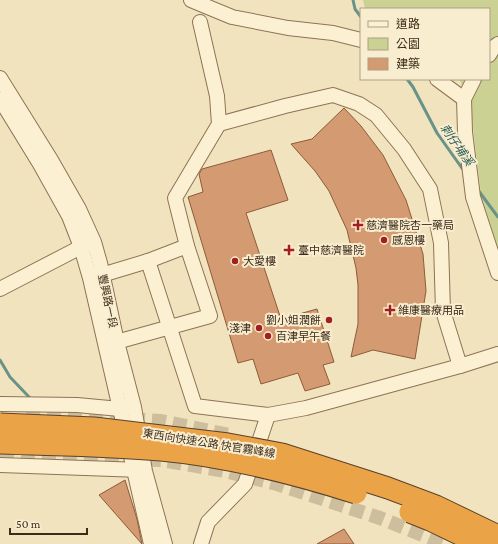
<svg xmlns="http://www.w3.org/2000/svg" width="498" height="544" font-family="'Crimson Pro','Noto Sans TC',serif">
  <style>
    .green { fill: #cad192 }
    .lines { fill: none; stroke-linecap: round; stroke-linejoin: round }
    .stream { stroke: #699288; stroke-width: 3 }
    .building { fill: #d49a71; stroke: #8e5b39 }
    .minor-tunnel { stroke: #cdbe9e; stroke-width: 14; stroke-dasharray: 14 7; stroke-linecap: butt }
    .minor-casing { stroke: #8d7355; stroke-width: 16 }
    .minor { stroke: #fcf0d3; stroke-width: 14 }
    .highway-bridge-casing { stroke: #5a412a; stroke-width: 23; stroke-linecap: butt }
    .highway-bridge { stroke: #eaa347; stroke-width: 21 }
    .poi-dot { fill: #a21f20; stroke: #f9edcf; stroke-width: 1.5 }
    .labels { text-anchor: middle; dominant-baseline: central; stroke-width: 4; stroke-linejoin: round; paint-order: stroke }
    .poi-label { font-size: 11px; fill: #3b2b1b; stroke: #f9edcf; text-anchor: start }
    .street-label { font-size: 11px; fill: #3b2b1b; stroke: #f9edcf }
    .water-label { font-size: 12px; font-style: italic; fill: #295c59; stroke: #f9edcf }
  </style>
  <rect width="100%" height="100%" fill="#f2e3bf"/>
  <path class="green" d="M363 0H498V257L484 219 470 103 460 81 456 79H489V9H365Z"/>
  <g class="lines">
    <g class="stream">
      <path d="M353 0 355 9 361 17"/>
      <path d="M407 79 413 87 437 133 464 171"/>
      <path d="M478 190 498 217"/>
      <path d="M0 360 10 377 30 398"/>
    </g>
  </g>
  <g class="building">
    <path d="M344 108 361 126 383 155 406 200 423 254 426 291 415 359 373 350 351 357 358 324V285L356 268 347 230 329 191 315 171 291 144 312 139Z"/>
    <path d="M271 150 288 200 246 213 281 319 317 309 334 362 323 365 330 384 305 391 298 373 261 384 253 359 238 363 188 197 203 192 199 174 202 169Z"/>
    <path d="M125 480 137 519 142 544 99 495Z"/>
    <path d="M344 529 354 544H317Z"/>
  </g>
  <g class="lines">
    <g class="minor-tunnel">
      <path d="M26 415 95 417 161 421 234 436"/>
      <path d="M0 454 161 460 225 471 277 484 380 518 445 544"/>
    </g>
    <g class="minor-casing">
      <g id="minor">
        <path d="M191 0 232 17 288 28 333 33 361 40"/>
        <path d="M489 55 494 47 498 44"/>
        <path d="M0 78 51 160 79 209 94 242 100 263 117 342 134 407 145 471 165 544"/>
        <path d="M437 79 464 99 465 132 473 197 498 273"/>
        <path d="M0 99 40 164 69 216 81 247 90 278 151 544"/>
        <path d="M464 99 474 79"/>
        <path d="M219 124 285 106 333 95 359 104 376 115 404 149 430 189 441 243 443 311 460 366"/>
        <path d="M187 246 175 198 219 124 217 96 200 22"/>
        <path d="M148 261 195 406 268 415 306 408 460 366 498 354"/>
        <path d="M95 277 148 261 187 246 210 316 109 344"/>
        <path d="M0 289 81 247 88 244"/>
        <path d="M0 404 77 405 120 409 128 408"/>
        <path d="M0 465 141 470"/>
        <path d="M201 544 208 522 245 484 268 415"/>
      </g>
    </g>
    <use href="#minor" class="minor"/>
    <g class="highway-bridge-casing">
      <g id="highway-bridge">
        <path d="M0 424 94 428 228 444 282 454 388 488 436 506 498 536"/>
        <path d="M0 443C54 445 107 445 161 450 227 456 293 473 356 493"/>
        <path d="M410 512 430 520 480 544"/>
      </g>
    </g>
    <use href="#highway-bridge" class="highway-bridge"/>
  </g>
  <g class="poi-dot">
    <path d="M356 219h4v4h4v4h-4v4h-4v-4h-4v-4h4z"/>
    <circle cx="384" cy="240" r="4"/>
    <path d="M287 244h4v4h4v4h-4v4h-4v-4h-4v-4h4z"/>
    <circle cx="235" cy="261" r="4"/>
    <path d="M388 304h4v4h4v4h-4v4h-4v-4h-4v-4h4z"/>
    <circle cx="329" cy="320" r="4"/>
    <circle cx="259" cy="328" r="4"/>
    <circle cx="268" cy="336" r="4"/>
  </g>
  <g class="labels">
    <g class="poi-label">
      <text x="366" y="225">慈濟醫院杏一藥局</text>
      <text x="392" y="240">感恩樓</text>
      <text x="298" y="250">臺中慈濟醫院</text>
      <text x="243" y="261">大愛樓</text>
      <text x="398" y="310">維康醫療用品</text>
      <text x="321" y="320" text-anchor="end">劉小姐潤餅</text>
      <text x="251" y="328" text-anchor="end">淺津</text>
      <text x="276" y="336">百津早午餐</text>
    </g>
    <g class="street-label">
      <text transform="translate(108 301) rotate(78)">豐興路一段</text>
      <text transform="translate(209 443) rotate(9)">東西向快速公路 快官霧峰線</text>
    </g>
    <g class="water-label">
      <text transform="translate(457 145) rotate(55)">刺仔埔溪</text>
    </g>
  </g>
  <rect x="360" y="8" width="130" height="72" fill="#f9edcf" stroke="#ad9f87"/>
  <rect x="368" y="21" width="20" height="6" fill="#fcf0d3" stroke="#ad9f87"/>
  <text x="396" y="28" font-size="12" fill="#3b2b1b">道路</text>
  <rect x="368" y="38" width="20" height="12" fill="#cad192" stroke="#ad9f87"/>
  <text x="396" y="48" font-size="12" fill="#3b2b1b">公園</text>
  <rect x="368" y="58" width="20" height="12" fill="#d49a71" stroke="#ad9f87"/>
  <text x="396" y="68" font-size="12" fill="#3b2b1b">建築</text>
  <path d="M10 528v6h77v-6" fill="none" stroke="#3b2b1b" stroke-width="2"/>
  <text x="16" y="528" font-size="12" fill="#3b2b1b" stroke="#f9edcf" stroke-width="3" paint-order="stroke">50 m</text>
</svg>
